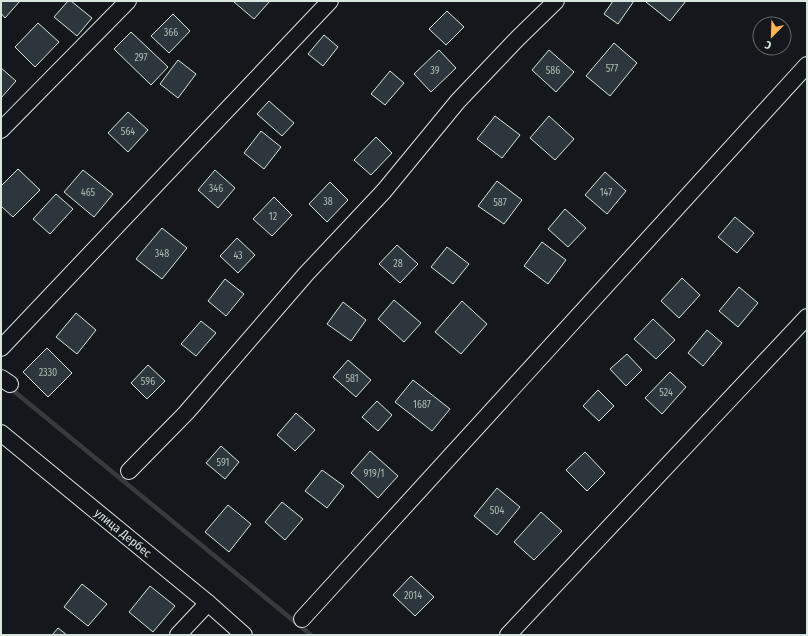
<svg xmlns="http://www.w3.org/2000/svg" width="808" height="636" font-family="'Fira Sans Condensed',sans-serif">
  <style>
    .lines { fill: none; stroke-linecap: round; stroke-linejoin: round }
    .stream { stroke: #363b3e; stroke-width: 4.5 }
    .building { fill: #2c363c; stroke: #d8e6dc }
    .minor-casing { stroke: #d8e6dc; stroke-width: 18 }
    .minor { stroke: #14181c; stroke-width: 16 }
    .labels { text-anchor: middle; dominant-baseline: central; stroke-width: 3; stroke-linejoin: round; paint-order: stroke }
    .number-label { font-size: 10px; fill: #adbab4 }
    .street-label { font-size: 12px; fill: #d8e6dc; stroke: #14181c }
  </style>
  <rect width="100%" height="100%" fill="#14181c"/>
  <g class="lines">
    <path class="stream" d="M10 388 311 635"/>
  </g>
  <g class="building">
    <path d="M1 1H20L5 18 1 13Z"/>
    <path d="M68 1H71L92 18 77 36 54 17Z"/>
    <path d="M235 1H270L254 19 234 2Z"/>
    <path d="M613 1H634L618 24 604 14Z"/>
    <path d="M647 1H686L670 21 646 2Z"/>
    <path d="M447 11 464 27 446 45 429 29Z"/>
    <path d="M173 14 190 31 169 53 151 36Z"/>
    <path d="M38 23 59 42 35 67 15 47Z"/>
    <path d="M131 32 168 67 151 85 114 49Z"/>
    <path d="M324 35 338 47 323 66 308 54Z"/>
    <path d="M614 43 637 63 610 96 586 76Z"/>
    <path d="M439 50 456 68 431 92 414 74Z"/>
    <path d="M549 50 574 72 556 92 532 70Z"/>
    <path d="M178 60 196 74 178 98 160 84Z"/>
    <path d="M1 68 16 81 1 98Z"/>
    <path d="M390 71 404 83 385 105 371 94Z"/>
    <path d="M269 101 294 123 282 136 257 114Z"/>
    <path d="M128 112 148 130 128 152 108 133Z"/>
    <path d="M495 116 520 135 502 158 477 139Z"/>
    <path d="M549 116 574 139 555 160 530 138Z"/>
    <path d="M261 131 281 147 264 169 244 153Z"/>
    <path d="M376 137 392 153 371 175 354 160Z"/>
    <path d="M18 169 40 190 13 217 1 206V186Z"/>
    <path d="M83 170 113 194 94 217 64 192Z"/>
    <path d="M215 170 235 188 218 208 198 190Z"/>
    <path d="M605 172 626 191 607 214 585 195Z"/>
    <path d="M497 181 522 200 504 224 478 206Z"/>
    <path d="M330 182 348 200 327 222 309 204Z"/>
    <path d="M56 194 73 209 50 234 33 219Z"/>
    <path d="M274 197 292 215 272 236 253 219Z"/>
    <path d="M565 209 586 228 568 247 548 229Z"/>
    <path d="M735 217 754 233 737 253 718 237Z"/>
    <path d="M162 228 187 248 162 279 136 259Z"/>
    <path d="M237 238 255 255 238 273 220 256Z"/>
    <path d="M542 242 566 260 548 284 524 266Z"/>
    <path d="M397 245 418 264 400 283 379 264Z"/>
    <path d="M447 247 469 264 453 284 431 267Z"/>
    <path d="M682 278 700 295 679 318 661 301Z"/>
    <path d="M225 279 244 294 226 316 208 301Z"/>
    <path d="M739 287 758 303 738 327 719 311Z"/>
    <path d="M394 300 421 323 404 342 378 319Z"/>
    <path d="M462 301 487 324 461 354 435 332Z"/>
    <path d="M343 302 366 320 351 341 327 324Z"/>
    <path d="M76 313 96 330 77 354 56 337Z"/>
    <path d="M653 319 675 340 656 359 634 339Z"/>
    <path d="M201 321 216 333 196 356 181 344Z"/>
    <path d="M707 330 722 343 703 366 688 353Z"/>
    <path d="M47 348 72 373 48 397 23 372Z"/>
    <path d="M627 354 642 370 626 386 610 369Z"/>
    <path d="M348 360 371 380 356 397 333 377Z"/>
    <path d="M148 365 165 381 147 399 131 383Z"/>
    <path d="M670 372 686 387 662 414 645 398Z"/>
    <path d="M413 380 450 409 432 431 395 402Z"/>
    <path d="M598 390 614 406 599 421 583 406Z"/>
    <path d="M377 401 392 415 378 431 362 417Z"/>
    <path d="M296 413 315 430 295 451 277 435Z"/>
    <path d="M221 446 239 462 225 479 206 463Z"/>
    <path d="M370 451 398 476 378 498 351 473Z"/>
    <path d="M585 452 605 473 587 491 566 470Z"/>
    <path d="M322 470 344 486 327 508 305 491Z"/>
    <path d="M497 488 520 507 497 535 474 516Z"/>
    <path d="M282 502 303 519 285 540 265 522Z"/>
    <path d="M228 505 251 524 229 552 205 532Z"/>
    <path d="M541 512 562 531 534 560 514 542Z"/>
    <path d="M411 576 434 597 415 616 393 595Z"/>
    <path d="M82 584 107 604 88 626 64 607Z"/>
    <path d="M150 586 175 606 153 632 129 612Z"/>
    <path d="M58 628 67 635H52Z"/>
  </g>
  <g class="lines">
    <g class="minor-casing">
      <g id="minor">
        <path d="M1 130 128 1"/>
        <path d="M1 348 330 1"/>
        <path d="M1 378 10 384"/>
        <path d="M1 433 208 603 244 635"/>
        <path d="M129 471 186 413 306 274 384 191 458 101 518 38 556 1"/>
        <path d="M302 619 807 65"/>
        <path d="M178 635 208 603"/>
        <path d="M508 635 807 317"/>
      </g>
    </g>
    <use href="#minor" class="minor"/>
  </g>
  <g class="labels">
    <g class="number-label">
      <text x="171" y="33">366</text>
      <text x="141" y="58">297</text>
      <text x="612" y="69">577</text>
      <text x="435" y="71">39</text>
      <text x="553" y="71">586</text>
      <text x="128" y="132">564</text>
      <text x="216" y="189">346</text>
      <text x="88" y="193">465</text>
      <text x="606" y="193">147</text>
      <text x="328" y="202">38</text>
      <text x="500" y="203">587</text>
      <text x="273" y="217">12</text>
      <text x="162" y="254">348</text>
      <text x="238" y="256">43</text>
      <text x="398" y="264">28</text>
      <text x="48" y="373">2330</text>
      <text x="352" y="379">581</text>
      <text x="148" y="382">596</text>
      <text x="666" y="393">524</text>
      <text x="422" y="405">1687</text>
      <text x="223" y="463">591</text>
      <text x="374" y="474">919/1</text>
      <text x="497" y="511">504</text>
      <text x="413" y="596">2014</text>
    </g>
    <g class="street-label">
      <text transform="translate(123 533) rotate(39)">улица Дербес</text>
    </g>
  </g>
  <rect width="808" height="636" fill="none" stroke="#d8e6dc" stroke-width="4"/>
  <g transform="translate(772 36) rotate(203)"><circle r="19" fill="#14181c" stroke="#626a69"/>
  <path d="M0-3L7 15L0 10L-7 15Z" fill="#ffb74d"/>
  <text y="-6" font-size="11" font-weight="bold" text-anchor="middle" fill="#d8e6dc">С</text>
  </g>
</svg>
